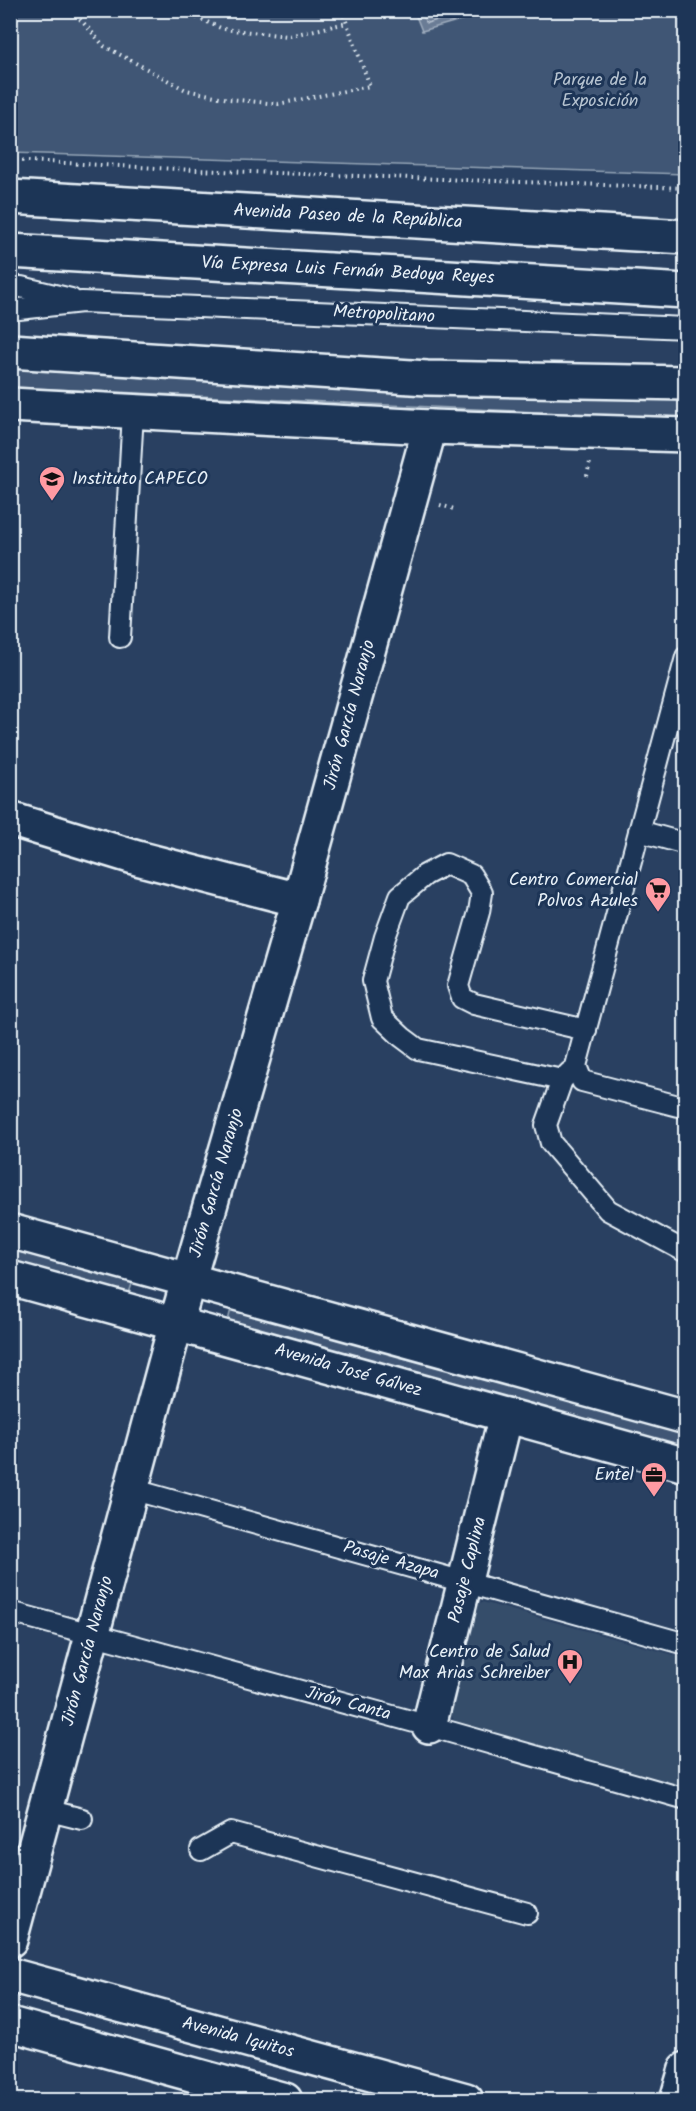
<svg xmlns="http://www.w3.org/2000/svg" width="696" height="2111" font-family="Kalam,sans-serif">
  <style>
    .built { fill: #364d6b }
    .green { fill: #415774; stroke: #94a4b6; stroke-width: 1.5 }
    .water { fill: #6b7c95; stroke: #9dabbd; stroke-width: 1.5 }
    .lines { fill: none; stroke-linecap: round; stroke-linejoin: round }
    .shore { stroke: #b6c2d0; stroke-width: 1.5 }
    .lane-casing { stroke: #e8f1f8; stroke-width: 24 }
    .street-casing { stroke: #e8f1f8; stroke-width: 38 }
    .secondary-casing { stroke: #e8f1f8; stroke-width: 38 }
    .highway-casing { stroke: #e8f1f8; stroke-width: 38 }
    .path { stroke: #e8f1f8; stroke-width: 4; stroke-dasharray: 1.5 4.5; stroke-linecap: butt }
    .lane { stroke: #1d3557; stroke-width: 20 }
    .street { stroke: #1d3557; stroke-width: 33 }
    .secondary { stroke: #1d3557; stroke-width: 33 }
    .highway { stroke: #1d3557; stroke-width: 33 }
    .labels { text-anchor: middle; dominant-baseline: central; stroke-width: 6; stroke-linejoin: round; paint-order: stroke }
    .park-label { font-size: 18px; fill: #b6c3d0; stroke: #1d3557 }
    .street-label { font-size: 18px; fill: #e8f1f8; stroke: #1d3557 }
    .poi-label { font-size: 18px; fill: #e8f1f8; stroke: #1d3557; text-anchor: end }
  </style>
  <rect width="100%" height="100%" fill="#294061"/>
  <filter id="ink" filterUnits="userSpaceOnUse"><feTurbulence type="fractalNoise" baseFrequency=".0167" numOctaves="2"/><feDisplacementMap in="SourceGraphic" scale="12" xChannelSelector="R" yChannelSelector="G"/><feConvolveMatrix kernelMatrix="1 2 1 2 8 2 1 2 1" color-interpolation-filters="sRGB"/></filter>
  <g filter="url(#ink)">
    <path class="built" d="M482 1602 685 1658V1786L456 1722 448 1712 476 1605Z"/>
    <g class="green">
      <path d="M11 11H685V174L11 153Z"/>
      <path d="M10 363 685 397V419L11 387Z"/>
      <path d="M10 1247 133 1281 128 1296 11 1264Z"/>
      <path d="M231 1309 685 1433V1450L227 1325Z"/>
    </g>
    <path class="water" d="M414 11H481L482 14 422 31Z"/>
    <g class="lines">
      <path class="shore" d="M421 10 425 21 427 23 472 10"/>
      <g class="lane-casing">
        <g id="lane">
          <path d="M10 287H21L71 299"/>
          <path d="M10 310 82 302 686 328"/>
          <path d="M120 637 133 413"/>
          <path d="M686 657 576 1066 582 1081 686 1108"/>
          <path d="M639 831 686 844"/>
          <path d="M570 1072 562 1080 546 1125 551 1143 608 1210 686 1252"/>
          <path d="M562 1080 418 1049 402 1037 382 1018 373 981 385 937 400 896 425 875 446 864 471 875 482 893 479 912 458 986 462 998 474 1004 586 1030"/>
          <path d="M131 1489 686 1644"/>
          <path d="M10 1612 429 1726 686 1799"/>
          <path d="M46 1810 82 1819"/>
          <path d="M201 1850 231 1833 527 1913"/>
        </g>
      </g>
      <g class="street-casing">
        <g id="street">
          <path d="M10 819 137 858 299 900"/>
          <path d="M429 1726 506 1415"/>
          <path d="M10 1940 176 1323 299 900 430 427"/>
          <path d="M677 2100 686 2069"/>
        </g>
      </g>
      <g class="secondary-casing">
        <g id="secondary">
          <path d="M10 197 686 237"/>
          <path d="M10 405 430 427 686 435"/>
          <path d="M10 1231 686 1417"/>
          <path d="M10 1278 686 1465"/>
          <path d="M10 1975 466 2100"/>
          <path d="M10 2024 285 2100"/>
        </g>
      </g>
      <g class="highway-casing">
        <g id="highway">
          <path d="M10 251 686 291"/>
          <path d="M10 351 427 378 686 383"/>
        </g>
      </g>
      <g class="path">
        <path d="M72 10 104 46 186 90 229 99 278 104 370 86 342 10"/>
        <path d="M180 10 223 29 288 36 347 23"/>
        <path d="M10 160 194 170 686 188"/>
        <path d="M587 476 590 462"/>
        <path d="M440 505 454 509"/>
      </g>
      <use href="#lane" class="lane"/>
      <use href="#street" class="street"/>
      <use href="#secondary" class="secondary"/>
      <use href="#highway" class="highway"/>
    </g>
  </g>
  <defs>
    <g id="university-pin" transform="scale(1.35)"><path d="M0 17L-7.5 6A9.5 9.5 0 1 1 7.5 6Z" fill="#ff9aa2" stroke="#1d3557"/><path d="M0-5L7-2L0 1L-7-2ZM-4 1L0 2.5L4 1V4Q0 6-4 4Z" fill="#111"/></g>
    <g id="supermarket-pin" transform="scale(1.35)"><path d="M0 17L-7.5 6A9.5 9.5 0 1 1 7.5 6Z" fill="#ff9aa2" stroke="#1d3557"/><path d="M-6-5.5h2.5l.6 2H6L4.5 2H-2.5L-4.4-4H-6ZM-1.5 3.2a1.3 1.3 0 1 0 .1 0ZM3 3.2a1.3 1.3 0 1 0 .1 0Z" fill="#111"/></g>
    <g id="office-pin" transform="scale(1.35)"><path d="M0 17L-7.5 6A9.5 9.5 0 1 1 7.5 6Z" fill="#ff9aa2" stroke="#1d3557"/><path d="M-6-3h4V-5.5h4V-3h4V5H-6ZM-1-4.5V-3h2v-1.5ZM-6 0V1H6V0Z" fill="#111"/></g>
    <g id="hospital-pin" transform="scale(1.35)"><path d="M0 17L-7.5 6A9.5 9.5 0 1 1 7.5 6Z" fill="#ff9aa2" stroke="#1d3557"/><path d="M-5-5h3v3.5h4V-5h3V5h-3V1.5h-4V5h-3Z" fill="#111"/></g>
  </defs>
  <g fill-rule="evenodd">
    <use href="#university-pin" x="52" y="479"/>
    <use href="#supermarket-pin" x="658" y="890"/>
    <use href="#office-pin" x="654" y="1475"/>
    <use href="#hospital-pin" x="570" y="1662"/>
  </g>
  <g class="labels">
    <g class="park-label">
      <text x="600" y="80">Parque de la<tspan x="600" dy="21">Exposición</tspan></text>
    </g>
    <g class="street-label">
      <text transform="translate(348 217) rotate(3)">Avenida Paseo de la República</text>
      <text transform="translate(348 271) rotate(3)">Vía Expresa Luis Fernán Bedoya Reyes</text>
      <text transform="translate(384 315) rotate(3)">Metropolitano</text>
      <text transform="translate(350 715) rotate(-75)">Jirón García Naranjo</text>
      <text transform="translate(217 1183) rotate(-74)">Jirón García Naranjo</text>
      <text transform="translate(348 1371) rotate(16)">Avenida José Gálvez</text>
      <text transform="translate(391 1561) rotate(16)">Pasaje Azapa</text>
      <text transform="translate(468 1570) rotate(-76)">Pasaje Caplina</text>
      <text transform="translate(88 1651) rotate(-75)">Jirón García Naranjo</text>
      <text transform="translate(348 1704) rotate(15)">Jirón Canta</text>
      <text transform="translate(238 2038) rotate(15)">Avenida Iquitos</text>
    </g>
    <g class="poi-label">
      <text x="72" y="479" text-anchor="start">Instituto CAPECO</text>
      <text x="638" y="880">Centro Comercial<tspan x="638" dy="21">Polvos Azules</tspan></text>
      <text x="634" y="1475">Entel</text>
      <text x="550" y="1652">Centro de Salud<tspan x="550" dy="21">Max Arias Schreiber</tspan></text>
    </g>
  </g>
  <rect width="696" height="2111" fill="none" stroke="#1d3557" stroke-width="36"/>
  <rect x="18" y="18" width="660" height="2075" fill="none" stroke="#e8f1f8" stroke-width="2" filter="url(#ink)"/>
</svg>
